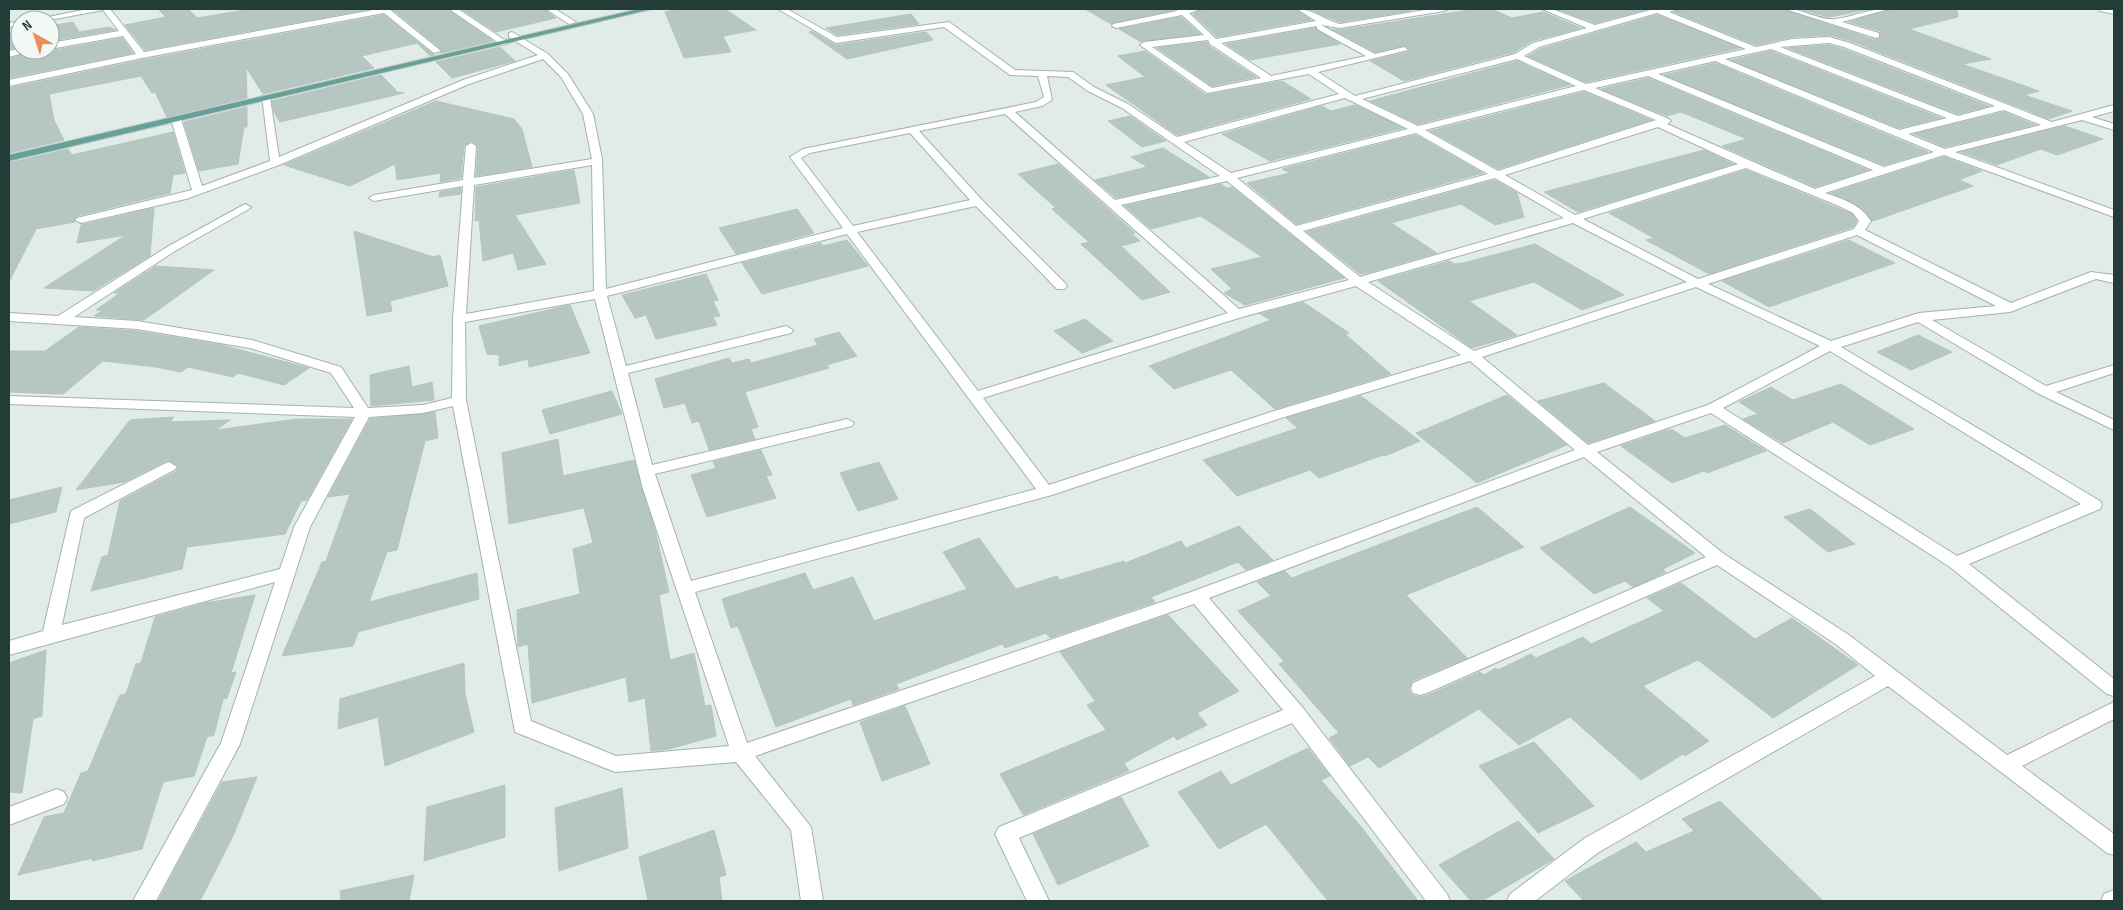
<svg xmlns="http://www.w3.org/2000/svg" width="2123" height="910" font-family="'Sofia Sans Condensed',sans-serif">
  <style>
    .building { fill: #b6c6c1; stroke: #b4c5bf }
    .lines { fill: none; stroke-linecap: round; stroke-linejoin: round }
    .minor-casing { stroke: #a4b3af; stroke-width: 2 }
    .major-casing { stroke: #c1c8c7; stroke-width: 2 }
    .minor { fill: #fff; fill-rule: evenodd }
    .major { fill: #66a096; fill-rule: evenodd }
  </style>
  <rect width="100%" height="100%" fill="#e1ebe8"/>
  <g class="building">
    <path d="M158 9H188L197 18 251 9H370L145 50 125 25 166 17Z"/>
    <path d="M392 9H447L493 41 441 53 442 50Z"/>
    <path d="M461 9H544L556 18 496 32Z"/>
    <path d="M680 9H725L756 30 723 36 731 52 684 58 665 12Z"/>
    <path d="M1085 9H1174V10L1111 24Z"/>
    <path d="M1203 9H1295L1311 20 1217 37 1193 14Z"/>
    <path d="M1308 9H1410V11L1340 22Z"/>
    <path d="M1476 9H1491L1512 18 1543 12 1581 28 1532 41 1514 52 1404 81 1370 61 1408 52 1410 50 1405 46 1375 52 1332 29 1340 30Z"/>
    <path d="M1557 9H1648L1595 23Z"/>
    <path d="M1680 9H1783L1875 40 1881 38 1880 31 1849 22 1891 9H1957L1958 17 1909 29 1991 59 1962 64 2039 91 2024 95 2072 111 2049 119 1851 41 1830 35 1792 37 1756 45 1674 12Z"/>
    <path d="M1799 9H1871L1829 17Z"/>
    <path d="M911 14 919 24 837 35 826 28Z"/>
    <path d="M384 15 434 55 430 56 417 43 362 56 374 68 263 94 246 67 247 98 167 117 155 92 152 93 141 76 49 94 54 120 64 140 9 153V88L142 60Z"/>
    <path d="M1657 15 1740 48 1586 82 1528 56 1540 49Z"/>
    <path d="M1181 17 1200 34 1141 42 1119 29Z"/>
    <path d="M73 22 79 32 109 27 116 30 50 41V26Z"/>
    <path d="M1315 28 1340 44 1250 60 1226 44Z"/>
    <path d="M20 31V47L9 49V33Z"/>
    <path d="M812 31 836 45 926 32 933 40 847 59 809 32Z"/>
    <path d="M122 38 133 53 9 78V59L36 50 50 51Z"/>
    <path d="M1207 42 1209 46 1256 77 1212 86 1157 48Z"/>
    <path d="M1829 45 1843 49 1989 106 1958 114 1788 48Z"/>
    <path d="M500 47 515 61 452 78 436 62Z"/>
    <path d="M1145 51 1206 95 1282 81 1311 99 1177 135 1106 85 1145 77 1118 56Z"/>
    <path d="M1771 51 1941 118 1899 128 1731 60Z"/>
    <path d="M1517 61 1570 85 1418 124 1370 101Z"/>
    <path d="M1715 63 1928 152 1884 165 1664 75Z"/>
    <path d="M381 75 396 90 393 91 404 93 280 122 274 112 272 101Z"/>
    <path d="M1648 78 1868 170 1815 187 1722 146 1747 139 1681 112 1667 116 1601 89Z"/>
    <path d="M1584 92 1651 120 1498 169 1430 131Z"/>
    <path d="M436 101 514 119 522 129 532 167 476 176 478 146 472 141 464 146 461 178 440 182 441 173 397 180 395 164 350 186 284 165Z"/>
    <path d="M1355 105 1403 128 1270 161 1222 134 1322 106 1331 111Z"/>
    <path d="M247 107V127H244L238 164 199 171 184 122Z"/>
    <path d="M2004 112 2035 125 1945 147 1914 134Z"/>
    <path d="M1130 116 1166 141 1142 147 1108 121Z"/>
    <path d="M2065 126 2103 139 2057 155 2041 149 1997 165 1961 152Z"/>
    <path d="M173 132 185 173 173 175 170 193 77 216 74 219 75 222 36 229 9 282V163L68 149 72 155Z"/>
    <path d="M1416 135 1483 173 1296 224 1247 183 1290 173 1282 169Z"/>
    <path d="M1163 148 1209 177 1116 198 1095 180 1147 167 1131 157Z"/>
    <path d="M1704 150 1733 164 1578 212 1544 192Z"/>
    <path d="M1944 157 1982 171 1959 180 1973 186 1873 221 1857 205 1831 193Z"/>
    <path d="M1058 164 1135 233 1132 234 1140 241 1121 246 1170 292 1142 300 1081 244 1089 242 1052 209 1056 208 1018 174Z"/>
    <path d="M574 170 580 203 515 215 546 264 518 270 513 253 483 261 479 220 475 221 476 187Z"/>
    <path d="M1746 170 1838 208 1852 214 1857 221 1853 227 1709 274 1646 240 1654 238 1609 213Z"/>
    <path d="M1495 180 1517 193 1524 217 1495 225 1461 204 1391 223 1437 253 1367 273 1360 274 1307 232Z"/>
    <path d="M1221 184 1227 188 1232 187 1344 278 1245 305 1224 293 1232 289 1211 269 1262 257 1201 216 1151 229 1125 206Z"/>
    <path d="M461 188V194L439 197 440 192Z"/>
    <path d="M154 208 150 256 93 291 44 288 126 235 77 243 81 225Z"/>
    <path d="M797 209 814 233 736 254 719 228Z"/>
    <path d="M354 231 433 257 440 255 448 286 390 301 392 311 367 316Z"/>
    <path d="M847 240 868 266 762 294 742 263 821 243 823 246Z"/>
    <path d="M1849 240 1895 263 1769 307 1722 281Z"/>
    <path d="M1535 244 1624 295 1582 310 1534 282 1469 301 1517 335 1472 348 1378 281 1449 261 1455 264 1463 263Z"/>
    <path d="M156 266 214 270 144 320 94 316 102 311 96 310 120 293H114Z"/>
    <path d="M706 274 718 300 713 301 720 316 713 317 717 325 656 339 646 315 635 318 622 295Z"/>
    <path d="M1303 302 1349 333 1345 334 1391 374 1275 409 1231 370 1174 389 1149 366 1271 320 1260 314Z"/>
    <path d="M570 305 590 353 529 367 528 359 499 366V355L487 354 479 326Z"/>
    <path d="M1085 319 1113 341 1082 353 1054 331Z"/>
    <path d="M79 327 137 331 222 345 309 368 284 385 238 373 233 377 188 367 181 372 156 367 103 361 63 394 9 392V351H45Z"/>
    <path d="M839 332 857 356 827 365 829 368 745 392 758 427 751 429 755 439 709 450 699 421 692 423 685 403 664 408 655 379 729 358 732 363 749 359 751 363 818 345 814 339Z"/>
    <path d="M1918 335 1952 352 1911 370 1877 352Z"/>
    <path d="M409 366 412 387 432 382 434 400 371 406 370 375Z"/>
    <path d="M1604 383 1655 421 1588 443 1538 401Z"/>
    <path d="M1841 384 1914 429 1870 445 1833 422 1783 443 1743 419 1758 414 1739 402 1771 387 1793 400Z"/>
    <path d="M612 391 622 414 550 434 542 410Z"/>
    <path d="M1507 395 1567 445 1477 483 1416 433Z"/>
    <path d="M1361 396 1420 441 1385 456 1383 455 1319 478 1310 470 1237 496 1203 460 1298 428 1286 418Z"/>
    <path d="M435 412 438 438 425 441 397 550 387 552 369 602 477 573 479 599 358 632 353 646 282 656 322 562 326 561 350 494 328 497 370 419Z"/>
    <path d="M174 417 170 422 230 420 216 430 297 419H352L307 500 301 501 285 534 187 547 182 569 91 591 102 557 108 555 120 501 175 472 179 467 168 460 124 482 76 490 130 420Z"/>
    <path d="M1725 425 1766 451 1707 473 1704 471 1672 483 1621 446 1667 430H1673L1685 438Z"/>
    <path d="M558 439 563 476 634 460 656 534 669 592 659 595 670 660 694 653 705 706 711 705 716 736 669 749 651 751 645 698 629 702 626 677 532 703 528 644 518 647 517 610 580 594 573 549 593 543 584 508 509 524 502 453Z"/>
    <path d="M761 450 772 475 766 476 776 498 707 517 691 475 716 468 713 462Z"/>
    <path d="M879 462 898 499 858 511 840 473Z"/>
    <path d="M62 487 56 512 9 524V500Z"/>
    <path d="M1477 507 1524 547 1406 595 1467 658 1412 681 1409 689 1412 695 1419 697 1428 695 1480 672 1484 675 1496 668 1498 670 1531 654 1536 658 1583 637 1591 644 1664 611 1647 598 1681 583 1755 639 1792 618 1858 665 1773 718 1698 660 1643 686 1709 741 1685 756 1683 754 1641 780 1570 717 1519 745 1479 709 1379 768 1368 757 1350 766 1329 738 1339 733 1279 664 1284 661 1238 611 1271 596 1257 582 1285 571 1292 578Z"/>
    <path d="M1630 507 1695 553 1663 569 1666 572 1633 587 1625 581 1594 594 1540 548Z"/>
    <path d="M1810 509 1855 544 1828 552 1784 517Z"/>
    <path d="M1239 526 1273 560 1246 570 1238 562 1151 597 1155 602 1050 638 1046 633 1005 648 1002 644 896 684 899 689 853 705 851 699 776 727 738 626 731 628 722 599 805 573 813 590 853 577 874 621 967 589 943 552 979 538 1016 589 1057 576 1060 580 1124 561 1125 563 1181 541 1186 548Z"/>
    <path d="M255 595 231 673 236 672 227 698 223 699 214 735 207 737 194 776 163 782 142 849 92 861 93 858 18 875 44 817 64 813 81 773 88 771 120 695 126 694 136 664 141 663 155 617 205 603Z"/>
    <path d="M1168 615 1239 691 1197 713 1207 725 1177 740 1174 736 1124 763 1129 771 1023 815 1000 774 1106 730 1087 705 1095 701 1060 652Z"/>
    <path d="M46 650 42 716 33 719 22 793 9 792V663Z"/>
    <path d="M464 663 465 694 474 732 385 766 378 717 338 729 340 699Z"/>
    <path d="M905 706 930 764 882 781 860 722Z"/>
    <path d="M1534 742 1594 806 1538 833 1479 766Z"/>
    <path d="M1308 748 1330 776 1321 780 1362 828 1418 901H1328L1266 824 1219 849 1178 792 1221 771 1231 785Z"/>
    <path d="M257 777 233 836 200 901H158L222 782Z"/>
    <path d="M505 785V837L424 861 427 807Z"/>
    <path d="M622 788 628 848 559 871 555 808Z"/>
    <path d="M1121 797 1149 846 1058 885 1033 834Z"/>
    <path d="M1720 801 1823 901H1584L1565 881 1636 842 1646 852 1694 831 1682 819Z"/>
    <path d="M1518 821 1554 859 1482 901H1471L1439 865Z"/>
    <path d="M714 830 726 875 719 877 722 901H648L639 857Z"/>
    <path d="M414 875 409 901H341L340 891Z"/>
  </g>
  <g class="lines">
    <g class="minor-casing">
      <g id="minor">
        <path d="M88 9H110L144 52 379 9H389L441 51 434 53 384 13 142 58 9 86V80L136 54 123 36 50 49V43L119 31 103 10 50 20H33Z"/>
        <path d="M449 9H458L509 43 502 45Z"/>
        <path d="M546 9H555L576 22 569 24Z"/>
        <path d="M778 9H787L837 37 949 22 1015 70 1073 72 1094 87 1128 104 1177 137 1339 94 1309 74 1207 93 1140 45 1144 42 1204 35 1182 15 1116 28 1112 26 1113 24 1177 11 1176 9H1201L1189 13 1216 39 1316 21 1297 9C1312 9 1325 20 1340 24L1431 9H1448L1444 11 1340 28 1321 25 1375 54 1404 47 1408 50 1318 72 1355 96 1515 54 1533 43 1587 28 1542 9H1552L1595 25 1654 9H1678L1669 12 1756 47 1792 39 1829 37 1850 43 2052 122 2114 105V111L2092 117 2114 124V130L2082 120 1955 152 2114 210V217L1944 155 1825 193C1843 199 1860 204 1871 221L1865 230 2011 303 2091 272 2114 275V283L2096 279 2010 312 1932 320 2046 386 2114 365V373L2056 392 2114 420V430L2039 394 1918 322 1841 347 2100 501 2102 505 2100 509 1969 564 2114 679V696L2107 694 1950 567 1711 413 1597 452 1724 554 1849 635 2007 755 2114 702V719L2022 766 2114 834V855L2107 853 1888 686 1599 852 1535 901H1507L1510 894 1585 838 1875 676 1837 645 1717 565 1427 693 1420 695 1413 693 1411 688 1413 683 1706 557 1584 457 1209 598 1303 708 1447 894 1450 901H1426L1292 723 1019 838 1049 901H1027L995 834 999 827 1283 710 1194 604 755 756 811 827 823 901H801L791 830 736 762 615 772 515 732 453 406 423 413 369 417 310 527 240 744 156 901H133L221 743 275 582 9 655V641L43 631 71 511 164 464 169 462 177 467 174 470 84 518 62 625 280 569 294 527 355 417 9 404V396L354 408 331 373 250 348 137 329 9 321V313L58 316 167 247 245 204 251 207 249 209 175 251 74 317 137 321 252 340 341 367 368 408 423 405 452 398 453 319 463 186 374 201 369 198 374 195 463 180 466 146 471 143 476 146 474 178 592 159 583 114 561 77 543 59 469 84 279 165 186 199 81 223 75 220 77 218 192 190 171 119 173 117 181 119 202 186 270 161 262 96 270 98 279 157 463 80 538 55 509 37V33L512 32 548 54 568 74 593 114 602 159 606 289 843 228 790 157 803 149 1036 102 1044 97 1038 76 1010 75 944 27 836 43ZM1657 13 1746 49 1586 84 1524 56 1539 47ZM1317 26V29L1366 56 1271 76 1221 43ZM1208 40 1210 44 1261 78 1212 88 1152 47ZM1829 43 1844 47 1995 106 1958 116 1780 47ZM1771 49 1947 118 1899 130 1725 59ZM1517 59 1576 86 1418 126 1362 99ZM1715 61 1934 152 1884 167 1658 74ZM1047 76 1068 77 1088 91 1122 108 1220 176 1115 200 1015 112 1042 106 1052 100ZM1648 76 1873 170 1815 189 1667 124 1671 121 1669 119 1595 88ZM1584 90 1656 120 1498 171 1425 130ZM1345 98 1408 129 1231 173 1184 142ZM2004 110 2041 125 1945 149 1908 134ZM1005 114 1228 313 978 391 857 232 976 206 1057 289H1065L1067 286 1065 283 982 200 919 131ZM1658 127 1738 164 1575 215 1505 175ZM910 133 970 200 853 226 801 158 810 153ZM1416 133 1488 174 1296 226 1237 178ZM592 165 594 291 466 314 474 185ZM1746 168 1839 206 1853 213 1859 221 1854 229 1698 279 1583 219ZM1495 178 1564 218 1360 277 1303 231ZM1227 181 1349 280 1239 309 1121 205ZM1573 223 1687 282 1474 351 1368 282ZM847 234 1036 489 691 581 655 474 852 426 854 423 847 419 652 465 628 373 791 333 793 330 786 326 626 366 607 296ZM1857 235 1996 306 1919 313 1831 341 1708 284ZM1356 286 1461 355 1271 412 1049 485 983 398 1242 317ZM1696 287 1820 346 1708 405 1588 445 1482 357ZM595 299 643 489 729 746 616 756 531 721 466 400 465 322ZM1830 351 2081 504 1957 556 1723 408ZM1470 361 1575 450 1191 592 747 743 695 592 1052 495 1281 418Z"/>
        <path d="M1785 9C1802 8 1820 21 1835 19 1853 17 1870 8 1889 9L1842 22 1879 33V37L1876 38Z"/>
        <path d="M2099 9 2114 10V14L2100 11Z"/>
        <path d="M20 21V25L9 27V23Z"/>
        <path d="M20 49V50H34L9 57V51Z"/>
        <path d="M57 789 64 792 67 798 64 804 9 825V807Z"/>
        <path d="M2114 890V901H2101L2104 894Z"/>
      </g>
    </g>
    <g class="major-casing">
      <path id="major" d="M639 9H652L9 161V155Z"/>
    </g>
    <use href="#minor" class="minor"/>
    <use href="#major" class="major"/>
  </g>
  <rect width="2123" height="910" fill="none" stroke="#223c37" stroke-width="20"/>
  <g transform="translate(35 35) rotate(321)"><circle r="24" fill="#f1f8f5" stroke="#9eada9"/>
  <path d="M0-4L9 19L0 12L-9 19Z" fill="#ef8c5c"/>
  <text y="-8" font-size="14" font-weight="bold" text-anchor="middle" fill="#223c37">N</text>
  </g>
</svg>
